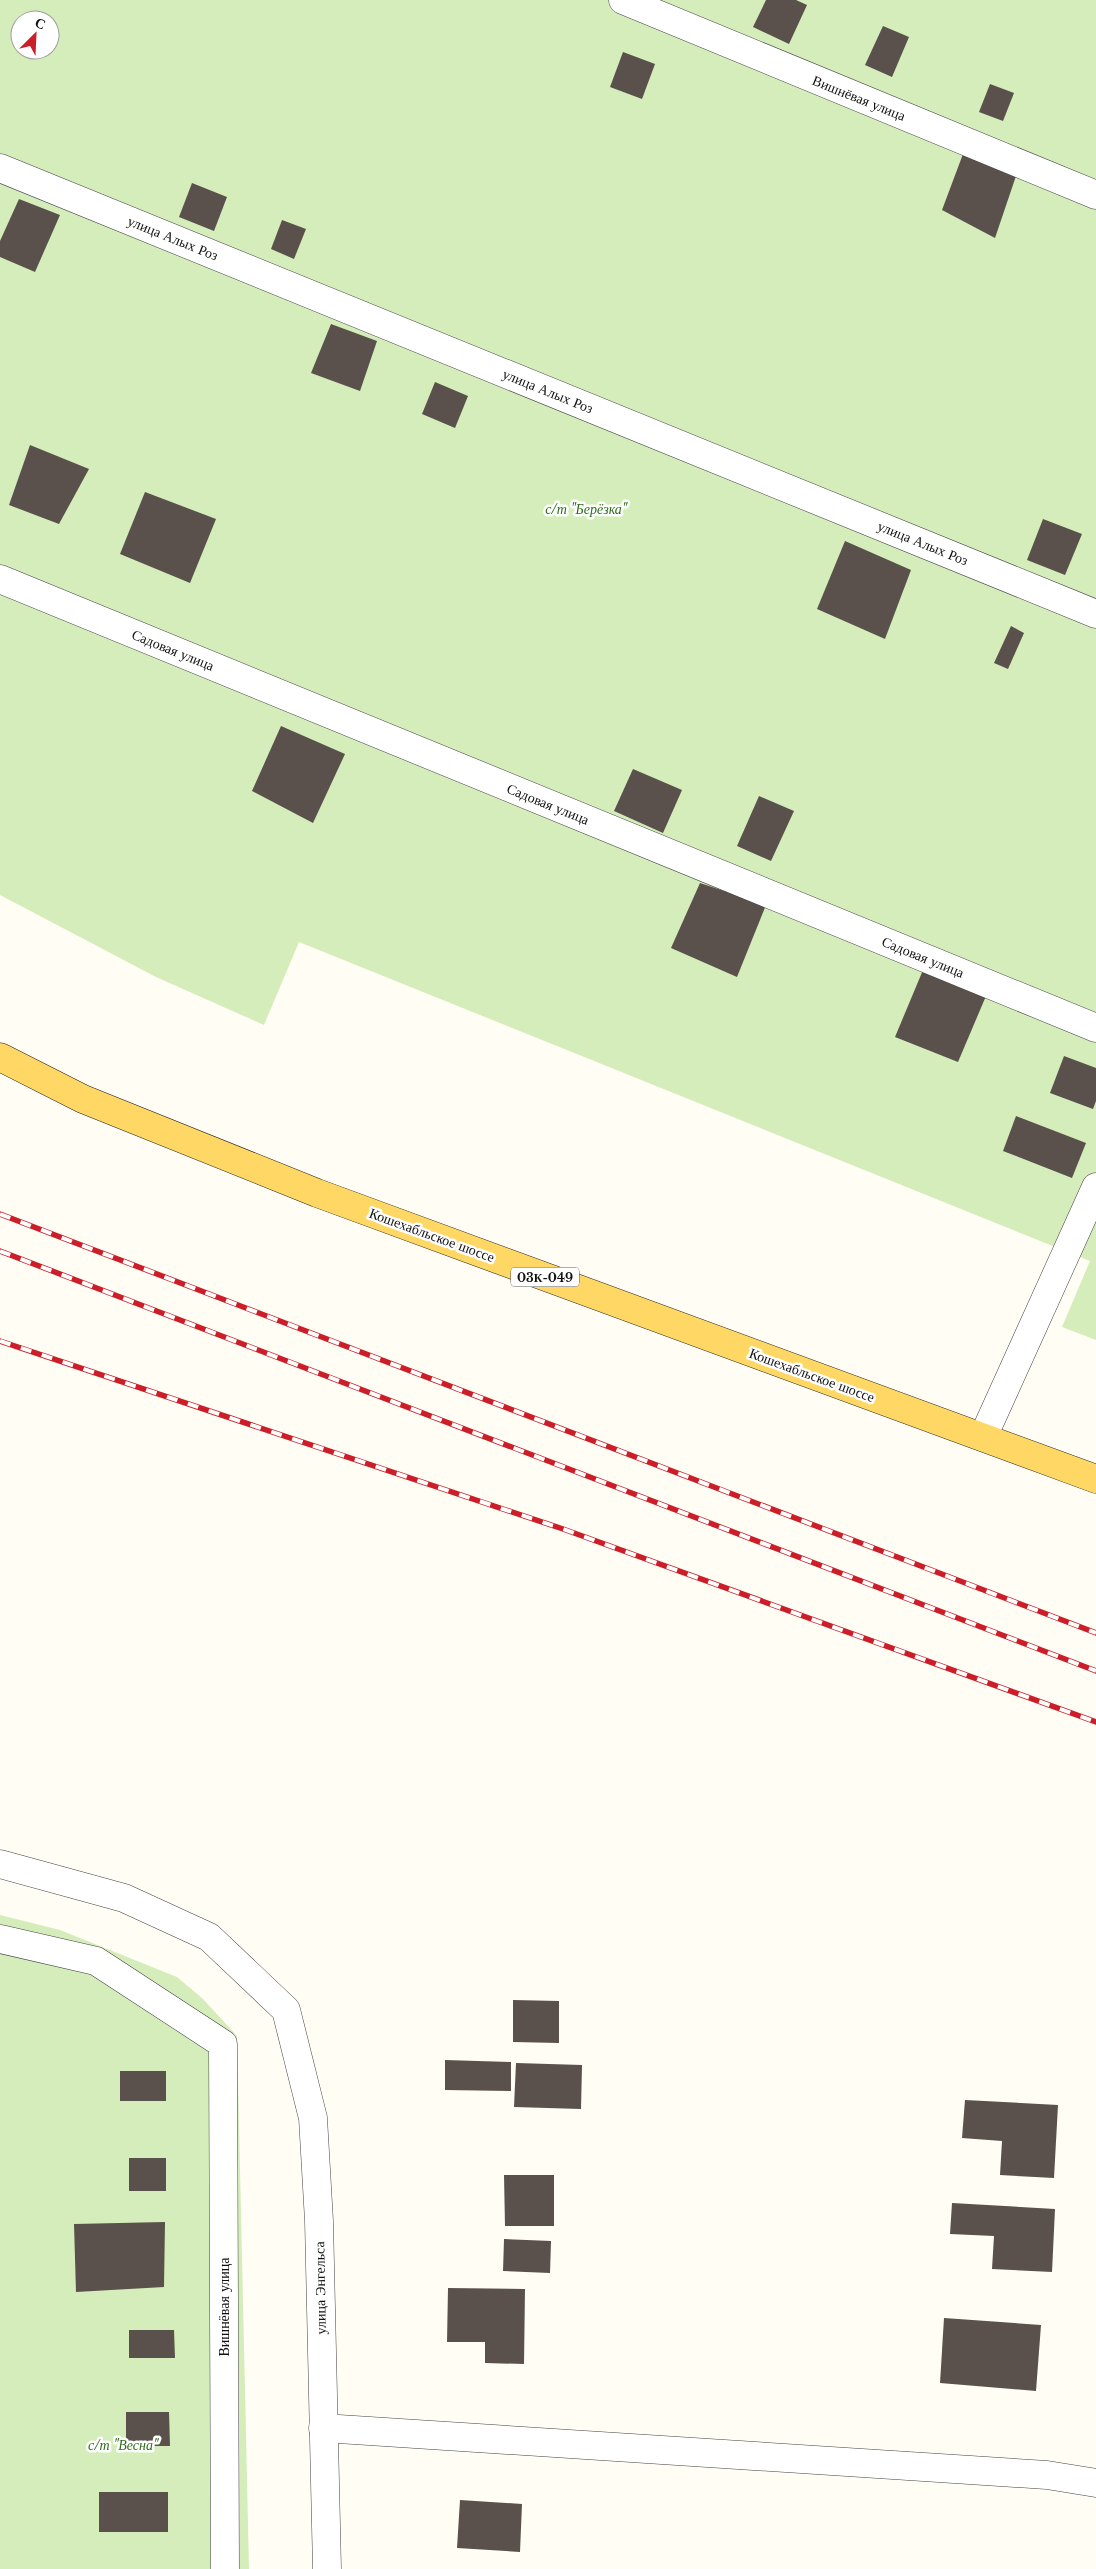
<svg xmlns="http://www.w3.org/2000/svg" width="1096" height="2569" font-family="'Libre Baskerville',serif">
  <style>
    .green { fill: #d5edba; fill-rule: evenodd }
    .building { fill: #5a514c }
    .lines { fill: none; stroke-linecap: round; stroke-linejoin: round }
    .minor-casing { stroke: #434343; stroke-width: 29 }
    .tertiary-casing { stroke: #434343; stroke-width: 29 }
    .primary-casing { stroke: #212121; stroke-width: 29 }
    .minor { stroke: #fff; stroke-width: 28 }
    .tertiary { stroke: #fff; stroke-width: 28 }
    .primary { stroke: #ffd764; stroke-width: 28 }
    .rail-casing { stroke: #cb1e29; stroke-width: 5.5 }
    .rail { stroke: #fff; stroke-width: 4; stroke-dasharray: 11; stroke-linecap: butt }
    .labels { text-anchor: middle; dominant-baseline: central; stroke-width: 5; stroke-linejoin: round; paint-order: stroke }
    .shield { fill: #fff; stroke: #585858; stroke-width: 1 }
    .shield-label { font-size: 12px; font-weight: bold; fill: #101010 }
    .street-label { font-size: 14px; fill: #101010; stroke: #fff }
    .park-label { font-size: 14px; font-style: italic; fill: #2d6e1b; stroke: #fff }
  </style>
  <rect width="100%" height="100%" fill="#fffdf4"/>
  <g class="green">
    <path d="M0 0H1096V1340L1062 1327 1090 1261 299 942 264 1025 156 977 0 895ZM20 20H50V50H20Z"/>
    <path d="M0 1915 60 1930 177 1977 203 1999 237 2036 249 2569H0Z"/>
  </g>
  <g class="building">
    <path d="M766 0H796L807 5 789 44 753 27Z"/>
    <path d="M883 26 909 37 892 77 865 65Z"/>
    <path d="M623 52 655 64 642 99 610 87Z"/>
    <path d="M990 84 1014 93 1003 121 979 112Z"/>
    <path d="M963 154 1016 176 995 238 942 210Z"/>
    <path d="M192 183 227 197 214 231 179 217Z"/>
    <path d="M19 199 60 215 35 272 0 257V241Z"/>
    <path d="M282 220 306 229 294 259 271 249Z"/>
    <path d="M331 324 377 341 360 391 311 373Z"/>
    <path d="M435 382 468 396 455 428 422 414Z"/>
    <path d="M30 445 89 469 59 524 9 505Z"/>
    <path d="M145 492 216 519 190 583 120 554Z"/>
    <path d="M1043 519 1082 534 1065 575 1027 560Z"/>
    <path d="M845 541 911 570 885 639 817 609Z"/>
    <path d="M1011 626 1024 633 1008 669 994 663Z"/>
    <path d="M281 726 345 754 313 823 252 791Z"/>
    <path d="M633 769 682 790 663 833 614 811Z"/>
    <path d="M759 796 794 811 771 861 737 846Z"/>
    <path d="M700 883 766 905 737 977 671 948Z"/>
    <path d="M923 970 986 996 958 1062 895 1037Z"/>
    <path d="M1064 1056 1096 1068V1101L1093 1109 1050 1093Z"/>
    <path d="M1016 1116 1086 1143 1072 1178 1003 1151Z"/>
    <path d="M513 2000 559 2001V2043L513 2042Z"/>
    <path d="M445 2060 511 2062V2091L445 2090Z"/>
    <path d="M516 2063 582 2065 581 2109 514 2107Z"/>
    <rect x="120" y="2071" width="46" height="30"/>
    <path d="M965 2100 1058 2105 1054 2178 1000 2175 1002 2141 962 2138Z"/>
    <rect x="129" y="2158" width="37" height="33"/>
    <path d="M504 2175H554V2226H505Z"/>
    <path d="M952 2203 1055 2209 1052 2272 992 2269 994 2236 950 2234Z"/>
    <path d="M165 2222 164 2287 76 2292 74 2224Z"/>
    <path d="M504 2239 551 2241 550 2273 503 2271Z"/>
    <path d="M448 2288 525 2289 524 2364 485 2363V2342H447Z"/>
    <path d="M944 2318 1041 2325 1036 2391 940 2383Z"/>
    <path d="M129 2330H174L175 2358H129Z"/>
    <path d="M126 2412H169L170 2446H126Z"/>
    <rect x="99" y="2492" width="69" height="40"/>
    <path d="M460 2500 522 2504 520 2552 457 2548Z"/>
  </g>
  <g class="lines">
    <g class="minor-casing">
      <g id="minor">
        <path d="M623 0 1096 195"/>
        <path d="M0 168 1096 614"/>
        <path d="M0 579 1096 1028"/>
        <path d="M983 1437 1096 1187"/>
        <path d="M0 1939 96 1961 223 2044 225 2569"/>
        <path d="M323 2428 1047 2475 1096 2483"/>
      </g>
    </g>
    <g class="tertiary-casing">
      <path id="tertiary" d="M0 1864 124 1898 209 1937 286 2010 313 2118 319 2221 327 2569"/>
    </g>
    <g class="primary-casing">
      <path id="primary" d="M0 1057 83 1099 317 1193 1096 1479"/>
    </g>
    <use href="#minor" class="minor"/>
    <use href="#tertiary" class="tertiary"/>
    <use href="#primary" class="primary"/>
    <g class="rail-casing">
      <g id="rail">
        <path d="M0 1214 1096 1633"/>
        <path d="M0 1251 1096 1671"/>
        <path d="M0 1341 563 1529 1096 1722"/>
      </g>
    </g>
    <use href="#rail" class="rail"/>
  </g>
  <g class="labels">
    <rect class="shield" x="511" y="1267.5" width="68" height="19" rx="4"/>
    <g class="shield-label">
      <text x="545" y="1277">03К-049</text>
    </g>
    <g class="street-label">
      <text transform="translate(859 98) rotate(22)">Вишнёвая улица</text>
      <text transform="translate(173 238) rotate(22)">улица Алых Роз</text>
      <text transform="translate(548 391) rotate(22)">улица Алых Роз</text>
      <text transform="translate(923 543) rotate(22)">улица Алых Роз</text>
      <text transform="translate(173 650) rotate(22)">Садовая улица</text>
      <text transform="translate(548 804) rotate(22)">Садовая улица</text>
      <text transform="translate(923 957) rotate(22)">Садовая улица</text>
      <text transform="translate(432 1235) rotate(20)">Кошехабльское шоссе</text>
      <text transform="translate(812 1375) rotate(20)">Кошехабльское шоссе</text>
      <text transform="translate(320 2288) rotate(-91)">улица Энгельса</text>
      <text transform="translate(224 2307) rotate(-90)">Вишнёвая улица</text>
    </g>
    <g class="park-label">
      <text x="586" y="509">с/т "Берёзка"</text>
      <text x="123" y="2445">с/т "Весна"</text>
    </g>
  </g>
  <g transform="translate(35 35) rotate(24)"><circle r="24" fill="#ffffff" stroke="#9f9f9f"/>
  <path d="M0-4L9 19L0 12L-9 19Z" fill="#cb1e29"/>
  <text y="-8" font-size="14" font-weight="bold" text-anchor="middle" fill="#101010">С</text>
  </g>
</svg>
